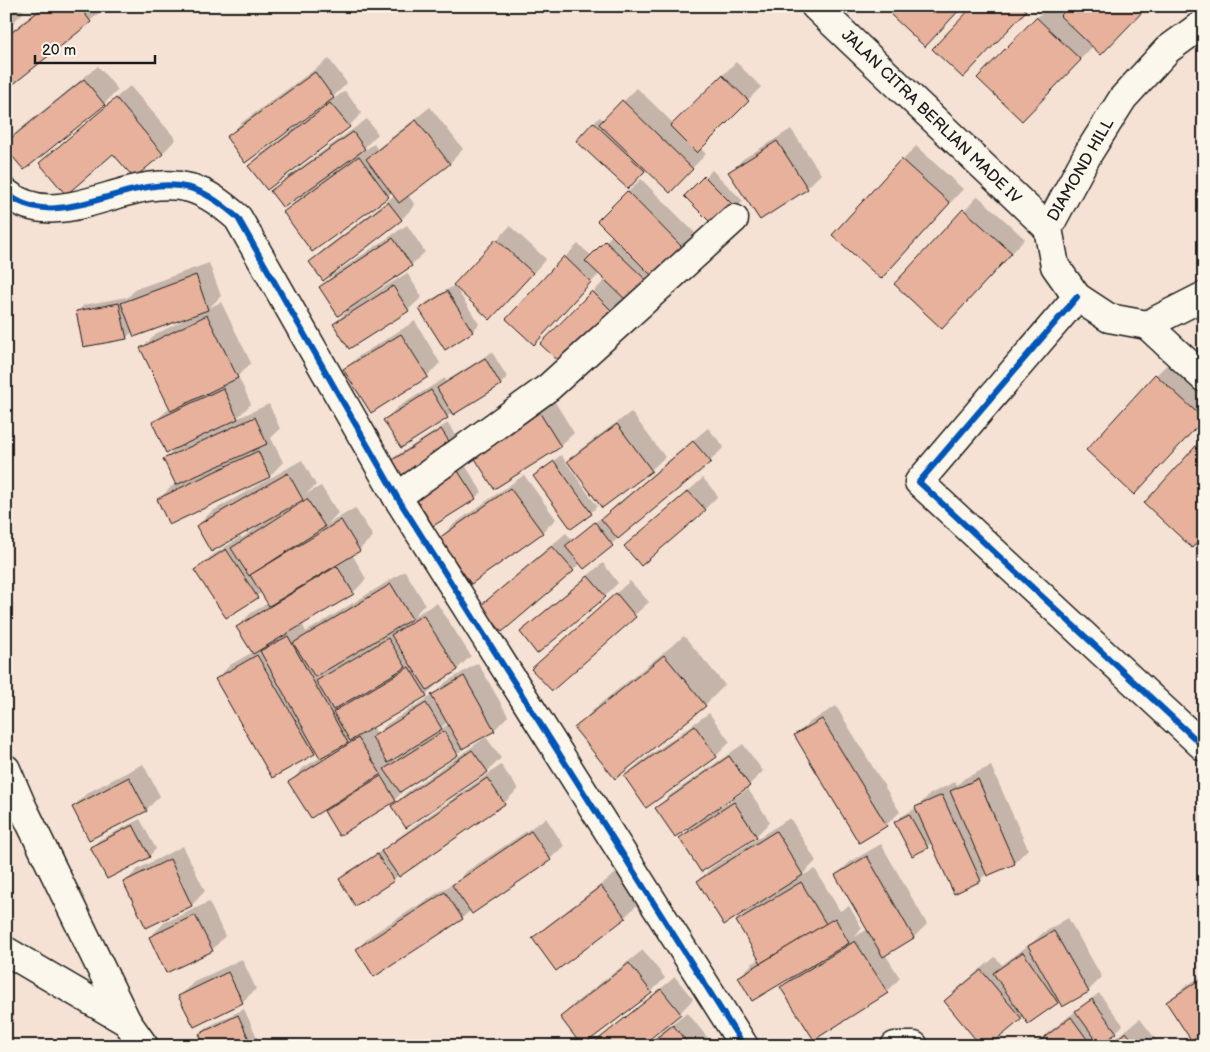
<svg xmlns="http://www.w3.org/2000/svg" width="1210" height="1052" font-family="'Balsamiq Sans',sans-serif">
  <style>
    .shadow { fill: #0003; fill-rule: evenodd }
    .building { fill: #e7b19c; stroke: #1c1c1c }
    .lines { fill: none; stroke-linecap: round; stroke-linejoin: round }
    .street-casing { stroke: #1c1c1c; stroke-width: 31 }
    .street { stroke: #fbf7ec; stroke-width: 28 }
    .cycleway-casing { stroke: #fbf7ec; stroke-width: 9 }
    .cycleway { stroke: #0057b8; stroke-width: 6 }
    .labels { text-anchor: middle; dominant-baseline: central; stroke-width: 4; stroke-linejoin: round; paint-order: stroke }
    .street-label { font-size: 16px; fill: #1c1c1c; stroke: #fbf7ec }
  </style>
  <rect width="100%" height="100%" fill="#f5e2d4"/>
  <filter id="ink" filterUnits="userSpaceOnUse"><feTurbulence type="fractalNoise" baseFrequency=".02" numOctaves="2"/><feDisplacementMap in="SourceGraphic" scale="10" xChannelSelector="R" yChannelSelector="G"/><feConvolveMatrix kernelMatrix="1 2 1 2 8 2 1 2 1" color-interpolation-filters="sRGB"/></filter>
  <g filter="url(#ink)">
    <g class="shadow">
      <path d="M6 6H20L24 12 6 29Z"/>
      <path d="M43 6H103L104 8 90 21 6 89V36Z"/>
      <path d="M975 6H1030L976 62Z"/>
      <path d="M1048 6H1053L1093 46 1036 106 979 78Z"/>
      <path d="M329 59 347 83 331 99 332 100 345 91 362 113 349 126 249 166 263 152 316 112 315 110 228 137 241 123Z"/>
      <path d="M736 62 761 87 700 148 706 154 670 191 647 168 628 187 593 123 600 117 604 121 637 88 674 124Z"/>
      <path d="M98 66 118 90 104 104 24 169 6 144 18 131Z"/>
      <path d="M130 86 176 139 163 153 134 177 113 152 41 163 54 150Z"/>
      <path d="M430 107 463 149 450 163 408 195 415 205 402 219 323 279 311 262 324 249 395 195 392 192 388 196 285 212 302 195 272 191 286 178 367 119 378 134 361 151 362 152 374 144 377 149Z"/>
      <path d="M791 129 821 174 807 188 730 172 743 159Z"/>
      <path d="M916 146 963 189 894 264 834 235Z"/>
      <path d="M712 170 743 201 717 227 686 196Z"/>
      <path d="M641 179 695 233 652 275 650 273 627 299 577 351 542 344 606 279 600 273 547 330 565 257 578 244 592 256 613 234 599 221Z"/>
      <path d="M978 196 1025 239 956 314 896 284Z"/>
      <path d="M407 225 425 252 411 265 358 301 359 303 407 273 422 297 408 310 334 324 350 308 321 287 334 274Z"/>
      <path d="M510 226 546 259 504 305 456 288 479 324 473 331 445 349 420 309 427 302 455 285Z"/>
      <path d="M209 263 221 296 209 308 221 302 251 363 238 376 251 404 236 419 269 404 280 429 271 438 283 462 270 476 169 523 158 500 172 486 176 484 165 459 177 447 153 423 171 407 142 348 156 334 190 317V316L133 331 126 338 77 312 84 305 126 297V299L136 289Z"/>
      <path d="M415 321 440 363 427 376 345 369 359 356Z"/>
      <path d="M492 352 507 377 501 384 454 413 453 412 447 417 384 420 398 407 445 378 446 381Z"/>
      <path d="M1170 362 1204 393V418L1148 479 1156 375Z"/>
      <path d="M550 394 574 433 560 446 470 450Z"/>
      <path d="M631 412 665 457 651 470 569 461 582 448Z"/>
      <path d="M448 423 460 442 396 485 391 459Z"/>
      <path d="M708 428 724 447 710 461 584 567 580 563 573 570 482 606 495 593 566 533 572 540 602 517 603 518 616 505Z"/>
      <path d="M561 455 597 506 591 513 535 476Z"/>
      <path d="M302 460 316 485 306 494 321 486 338 513 328 524 355 508 373 536 359 550 352 554 366 579 353 593 302 623 306 632 405 571 425 604 414 616 437 603 471 656 457 669 440 681 426 695 373 726 377 734 387 724 433 695 446 682 478 663 508 716 494 730 465 746 458 754 408 785 395 800 326 811 332 804 290 782 303 768 321 757 317 750 314 753 217 679 230 665 253 652 237 627 251 613 268 603 262 592 227 617 196 570 210 557 239 538 238 536 197 526 211 512ZM256 525 257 527 242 538 239 535ZM447 722 449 724 441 729H440ZM401 754 395 761 393 758Z"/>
      <path d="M465 465 482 492 475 498 423 491Z"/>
      <path d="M524 475 556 519 542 532 440 538 454 524Z"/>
      <path d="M703 478 718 496 705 509 626 546Z"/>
      <path d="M603 563 618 583 605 596 522 632 535 619Z"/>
      <path d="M630 581 649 602 552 690 546 655Z"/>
      <path d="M684 636 725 685 705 705 576 728 595 708Z"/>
      <path d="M836 706 900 812 886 825 796 736 810 722Z"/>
      <path d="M709 713 730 742 716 756 626 776 639 763Z"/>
      <path d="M486 737 501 758 487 772 393 806 406 793Z"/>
      <path d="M743 744 763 771 749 785 716 808 717 810 748 789 770 822 756 836 680 838 695 823 656 809 670 795Z"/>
      <path d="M143 764 160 796 146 810 73 807 87 793Z"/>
      <path d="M501 765 518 789 504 803 400 875 399 874 393 880 340 879 347 872 384 849 385 850 397 838Z"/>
      <path d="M991 766 1028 849 1014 863 987 873 980 880 932 842 927 847 895 822 902 816 916 808 930 794 955 782 957 785 965 778Z"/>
      <path d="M546 818 564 846 550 859 473 912 471 910 462 918 357 949 371 935 460 879 467 871Z"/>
      <path d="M790 818 816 861 800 877 815 869 840 911 849 906 862 928 855 937 868 929 836 875 850 862 881 844 927 924 914 937 885 954 900 978 887 992 782 987 793 976 739 977 753 963 760 959 737 921 749 909 698 881 712 867Z"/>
      <path d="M140 819 156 849 149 856 92 847 99 840Z"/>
      <path d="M183 846 205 891 192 905 146 926 125 882 138 869Z"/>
      <path d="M616 873 639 903 625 917 557 969 534 938 548 925Z"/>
      <path d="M209 902 225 936 212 950 150 937 164 923Z"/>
      <path d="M1068 918 1102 977 1088 991 1060 1000 1028 1022 1024 1015 1021 1018 945 1001 959 987 995 957 1002 965 1034 941 1043 933Z"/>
      <path d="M643 950 665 978 651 992 583 1045 561 1017 575 1003Z"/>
      <path d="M242 959 256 989 242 1002 180 996 194 982Z"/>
      <path d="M1204 974V1045L1168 1002 1182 989Z"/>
      <path d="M675 977 693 999 680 1013 639 1046H590Z"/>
      <path d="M1099 993 1123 1025 1116 1032 1096 1046H1031Z"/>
      <path d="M244 1009 261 1046H206L200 1034 207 1027Z"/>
      <path d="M687 1012 714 1046H644Z"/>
      <path d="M1140 1019 1161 1046H1106L1109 1043Z"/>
      <path d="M6 1036 16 1043 14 1046H6Z"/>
    </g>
    <g class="building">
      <path d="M45 6H79L91 22 6 90V37Z"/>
      <path d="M898 6H963L925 47 891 15Z"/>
      <path d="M973 6H1022L1026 11 963 78 932 49Z"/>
      <path d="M1069 6H1148L1101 55 1060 16Z"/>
      <path d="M1036 17 1081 60 1022 121 977 78Z"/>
      <path d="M315 72 334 98 245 163 226 137Z"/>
      <path d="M722 75 749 101 697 153 670 126Z"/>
      <path d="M84 79 105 105 24 170 6 149V142Z"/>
      <path d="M116 98 163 154 134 178 113 154 66 195 39 163Z"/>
      <path d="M622 100 693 169 670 193 599 124Z"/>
      <path d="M330 103 350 127 267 190 248 166Z"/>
      <path d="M416 120 450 164 399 203 366 159Z"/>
      <path d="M593 122 645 171 628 189 576 141Z"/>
      <path d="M353 132 365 149 283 208 270 191Z"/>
      <path d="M777 141 808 189 760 220 728 172Z"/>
      <path d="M359 156 389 197 312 252 283 212Z"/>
      <path d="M901 159 950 203 881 279 832 235Z"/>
      <path d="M704 176 737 209 717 229 684 196Z"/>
      <path d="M627 191 682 247 652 276 597 221Z"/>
      <path d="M388 202 402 220 323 281 309 262Z"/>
      <path d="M963 209 1012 253 942 329 894 284Z"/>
      <path d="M393 238 412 266 338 316 319 287Z"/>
      <path d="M496 239 533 273 490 320 453 285Z"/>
      <path d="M605 241 645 279 626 300 585 261Z"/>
      <path d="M564 256 591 282 534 345 506 319Z"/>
      <path d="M196 275 208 310 134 337 121 303Z"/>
      <path d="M393 286 409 311 349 349 333 324Z"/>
      <path d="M447 291 473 332 445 350 419 309Z"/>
      <path d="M592 291 615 314 564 366 540 344Z"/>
      <path d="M119 303 127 339 83 347 76 311Z"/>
      <path d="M207 315 238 378 171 411 140 348Z"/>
      <path d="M401 334 428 377 371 413 343 369Z"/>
      <path d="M485 358 501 385 453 415 437 388Z"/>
      <path d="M1155 374 1204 419 1134 495 1086 450Z"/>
      <path d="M223 388 238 419 166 453 152 422Z"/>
      <path d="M431 390 448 418 401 448 383 420Z"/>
      <path d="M536 407 561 447 494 489 469 449Z"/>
      <path d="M255 417 267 444 176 485 163 459Z"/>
      <path d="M617 424 652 471 602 508 567 461Z"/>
      <path d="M441 429 454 449 396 487 383 466Z"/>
      <path d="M1204 437V535L1192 548 1144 503Z"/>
      <path d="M693 441 711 462 618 539 601 519Z"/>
      <path d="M258 451 270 477 169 525 157 499Z"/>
      <path d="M554 461 592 514 571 529 533 476Z"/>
      <path d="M458 471 476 499 433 526 415 497Z"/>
      <path d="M288 473 303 500 211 552 196 526Z"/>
      <path d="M510 488 543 533 471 584 439 538Z"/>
      <path d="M688 491 706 510 641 566 624 546Z"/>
      <path d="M307 499 325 527 249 576 231 548Z"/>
      <path d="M341 520 360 551 269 606 250 575Z"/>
      <path d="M595 522 613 546 584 569 565 546Z"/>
      <path d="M552 546 574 571 502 632 480 606Z"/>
      <path d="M226 549 258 598 226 618 194 570Z"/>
      <path d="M337 566 354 594 253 654 236 627Z"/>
      <path d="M588 576 606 597 537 654 520 632Z"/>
      <path d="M391 584 412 619 315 677 293 643Z"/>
      <path d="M616 593 636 617 552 691 531 669Z"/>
      <path d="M423 615 458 670 427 690 391 635Z"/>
      <path d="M288 636 348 743 320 758 260 651Z"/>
      <path d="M388 638 406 667 333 710 316 681Z"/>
      <path d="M257 655 315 754 272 778 215 679Z"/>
      <path d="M664 655 706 706 615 779 574 728Z"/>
      <path d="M409 667 427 696 350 741 333 712Z"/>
      <path d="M464 676 495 731 462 749 431 695Z"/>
      <path d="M426 703 442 729 388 763 372 737Z"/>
      <path d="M822 719 887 826 859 843 794 735Z"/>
      <path d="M695 726 717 757 646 808 624 776Z"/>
      <path d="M444 731 458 755 400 792 384 769Z"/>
      <path d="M358 738 381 774 311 818 288 782Z"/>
      <path d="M472 750 488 772 406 828 391 806Z"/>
      <path d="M729 756 750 786 675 837 655 808Z"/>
      <path d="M381 776 396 801 339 836 324 811Z"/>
      <path d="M129 777 147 811 89 840 72 807Z"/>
      <path d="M487 778 505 804 399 877 381 851Z"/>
      <path d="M978 779 1015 864 987 876 950 791Z"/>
      <path d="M942 795 981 881 954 894 915 807Z"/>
      <path d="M734 802 757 837 701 872 679 838Z"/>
      <path d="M909 814 928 848 912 856 894 822Z"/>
      <path d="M133 825 150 857 107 879 90 847Z"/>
      <path d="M531 831 551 860 472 914 452 885Z"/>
      <path d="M776 831 803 875 724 925 697 881Z"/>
      <path d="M377 854 394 881 355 906 339 879Z"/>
      <path d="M867 856 914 938 883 957 835 875Z"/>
      <path d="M170 859 192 906 146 928 123 882Z"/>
      <path d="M801 882 826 924 761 963 736 921Z"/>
      <path d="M601 886 626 918 556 971 532 938Z"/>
      <path d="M445 892 463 919 374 977 356 949Z"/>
      <path d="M195 915 213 951 166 973 149 937Z"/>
      <path d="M835 918 849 943 752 1001 738 977Z"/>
      <path d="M1054 931 1089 992 1062 1007 1028 946Z"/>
      <path d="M855 941 888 993 814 1040 780 987Z"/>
      <path d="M1023 952 1058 1003 1028 1024 993 973Z"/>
      <path d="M629 963 652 993 582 1046 560 1017Z"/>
      <path d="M981 970 1022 1019 989 1046H981L944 1001Z"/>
      <path d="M228 972 243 1003 194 1027 178 996Z"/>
      <path d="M1199 980 1204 987V1046H1195L1166 1002Z"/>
      <path d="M661 989 681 1014 641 1046H590Z"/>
      <path d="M1092 999 1117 1033 1100 1045 1075 1011Z"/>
      <path d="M238 1015 252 1046H205L199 1034Z"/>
      <path d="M1071 1017 1092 1046H1033Z"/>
      <path d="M673 1025 690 1046H646Z"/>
      <path d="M1126 1032 1137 1046H1108Z"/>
    </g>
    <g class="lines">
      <g class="street-casing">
        <g id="street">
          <path d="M815 6 1048 228"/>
          <path d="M1204 23 1167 50 1123 98 1089 152 1048 228 1055 266 1077 297 1109 318 1147 325 1204 296"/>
          <path d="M6 193C60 237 128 171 190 188 208 193 224 206 238 218L397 497 744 1046"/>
          <path d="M1077 297 919 482 1204 747"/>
          <path d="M1147 325 1204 378"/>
          <path d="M397 497 549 387 734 219"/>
          <path d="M6 769 21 804 127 1022"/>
          <path d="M6 951 127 1022 144 1046"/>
          <path d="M895 1046H914"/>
        </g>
      </g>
      <use href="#street" class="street"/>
      <g class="cycleway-casing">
        <g id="cycleway">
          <path d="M6 193C60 237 128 171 190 188 208 193 224 206 238 218L397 497 744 1046"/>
          <path d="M1077 297 919 482 1204 747"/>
        </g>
      </g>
      <use href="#cycleway" class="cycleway"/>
    </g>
  </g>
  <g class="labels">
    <g class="street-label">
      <text transform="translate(931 117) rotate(44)">JALAN CITRA BERLIAN MADE IV</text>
      <text transform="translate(1081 170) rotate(-60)">DIAMOND HILL</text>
    </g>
  </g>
  <rect width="1210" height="1052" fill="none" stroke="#fbf7ec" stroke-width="25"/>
  <rect x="12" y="12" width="1185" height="1027" fill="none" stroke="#1c1c1c" stroke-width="2" filter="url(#ink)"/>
  <path d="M35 55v8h120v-8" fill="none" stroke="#1c1c1c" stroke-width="2.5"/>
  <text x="42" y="55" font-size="15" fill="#1c1c1c" stroke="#fbf7ec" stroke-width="4" paint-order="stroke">20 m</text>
</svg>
